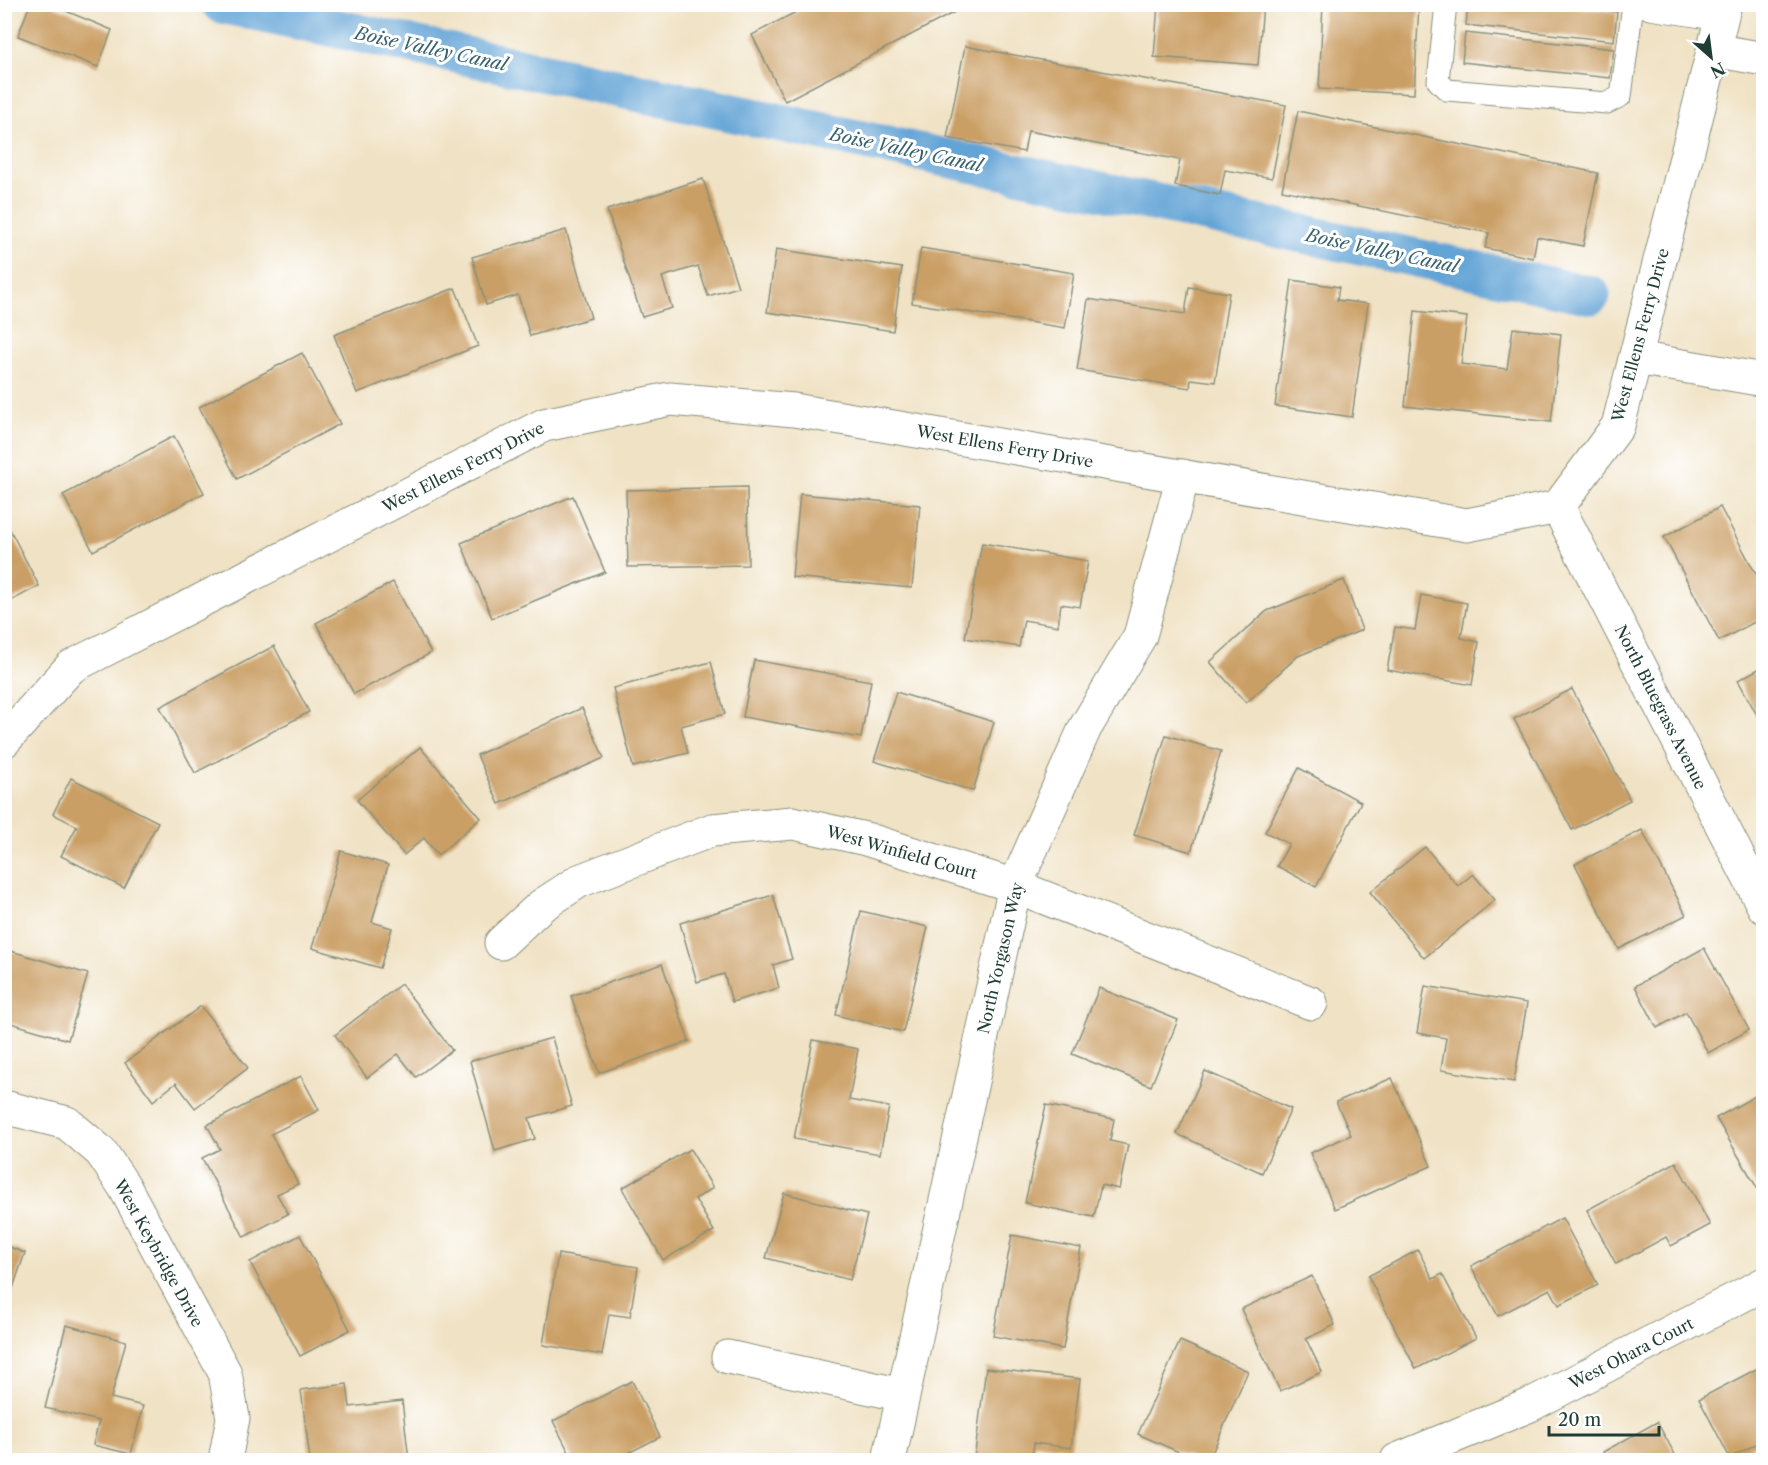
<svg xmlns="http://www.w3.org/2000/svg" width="1768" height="1465" font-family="'Libre Caslon Text',serif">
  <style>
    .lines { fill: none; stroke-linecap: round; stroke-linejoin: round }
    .canal { stroke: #63a4d6; stroke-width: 39 }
    .building { fill: #ca9f65 }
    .service-casing { stroke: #88907c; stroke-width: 23 }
    .minor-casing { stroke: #88907c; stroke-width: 35 }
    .service { stroke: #fff; stroke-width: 21 }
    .minor { stroke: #fff; stroke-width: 33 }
    .labels { text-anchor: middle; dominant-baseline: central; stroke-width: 6; stroke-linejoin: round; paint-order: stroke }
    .street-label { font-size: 16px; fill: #1f3d34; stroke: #fff }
    .water-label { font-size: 18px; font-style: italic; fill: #37616d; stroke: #fff }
  </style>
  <rect width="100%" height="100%" fill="#fff"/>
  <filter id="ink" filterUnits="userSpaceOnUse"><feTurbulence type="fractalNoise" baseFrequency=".0167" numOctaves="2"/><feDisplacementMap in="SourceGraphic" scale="12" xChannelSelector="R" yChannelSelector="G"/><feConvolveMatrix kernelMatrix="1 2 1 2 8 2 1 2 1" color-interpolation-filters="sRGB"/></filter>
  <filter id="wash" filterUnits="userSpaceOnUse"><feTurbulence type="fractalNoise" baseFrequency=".008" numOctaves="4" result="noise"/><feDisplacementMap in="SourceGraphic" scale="24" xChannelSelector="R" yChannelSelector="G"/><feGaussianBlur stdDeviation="1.35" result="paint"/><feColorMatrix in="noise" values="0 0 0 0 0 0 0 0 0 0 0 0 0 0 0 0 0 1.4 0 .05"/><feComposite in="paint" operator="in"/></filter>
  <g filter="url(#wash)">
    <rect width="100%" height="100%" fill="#f0e2c4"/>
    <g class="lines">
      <path class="canal" d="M221 4 1591 295"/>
    </g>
    <g id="blocks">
      <g class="building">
        <path d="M30 4H49L112 30 98 67 18 36Z"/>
        <path d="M811 4H970L785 101 752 35Z"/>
        <path d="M1158 4H1263L1258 65 1154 57Z"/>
        <path d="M1323 4H1419L1414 94 1319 89Z"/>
        <path d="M1468 4H1545L1617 12 1614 41 1466 25Z"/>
        <path d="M1465 33 1614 49 1610 78 1462 62Z"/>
        <path d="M965 46 1286 105 1272 178 1225 170 1220 195 1175 186 1180 160 1028 131 1024 152 947 138Z"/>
        <path d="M1298 111 1598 173 1583 246 1537 237 1533 258 1485 248 1489 233 1282 190Z"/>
        <path d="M703 179 738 287 708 296 698 266 662 277 672 308 642 317 607 210Z"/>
        <path d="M566 230 591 318 530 336 518 295 486 305 472 257Z"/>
        <path d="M921 248 1074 273 1065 328 912 303Z"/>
        <path d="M776 249 902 268 893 331 767 312Z"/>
        <path d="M1292 280 1339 287 1337 300 1368 304 1352 417 1275 406Z"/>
        <path d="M1189 287 1229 293 1215 382 1191 379 1190 388 1077 370 1088 299 1185 314Z"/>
        <path d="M455 288 478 346 357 393 334 335Z"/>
        <path d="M1415 311 1467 317 1461 364 1507 369 1513 328 1561 334 1551 422 1405 406Z"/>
        <path d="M302 353 340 424 237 479 199 407Z"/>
        <path d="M174 436 204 493 93 551 63 495Z"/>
        <path d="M747 487 748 565 628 567 626 490Z"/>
        <path d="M800 494 920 505 912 588 792 577Z"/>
        <path d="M573 496 605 572 492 618 461 543Z"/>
        <path d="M1720 507 1764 589V617L1719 641 1664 537Z"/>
        <path d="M5 520 39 586 5 604Z"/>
        <path d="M982 543 1088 561 1080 607 1061 604 1058 626 1024 620 1019 647 965 638Z"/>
        <path d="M1344 580 1362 630 1298 656 1246 703 1210 662 1267 611Z"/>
        <path d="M393 582 431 653 354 694 316 623Z"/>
        <path d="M1421 595 1467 603 1461 638 1479 642 1472 685 1387 670 1395 627 1415 630Z"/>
        <path d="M274 646 309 712 195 773 160 707Z"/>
        <path d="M754 660 871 681 861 738 743 717Z"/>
        <path d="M711 662 725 714 681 726 688 753 633 767 613 688Z"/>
        <path d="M1764 666V728L1738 680Z"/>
        <path d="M1572 689 1630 800 1572 830 1514 719Z"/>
        <path d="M896 692 994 722 973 791 874 761Z"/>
        <path d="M582 708 604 758 499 804 477 755Z"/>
        <path d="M1166 735 1221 751 1191 852 1134 835Z"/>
        <path d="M420 747 481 818 438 855 424 838 404 855 357 800Z"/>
        <path d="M1299 768 1361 802 1316 887 1277 866 1289 844 1265 832Z"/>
        <path d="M71 778 158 822 124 888 61 856 77 826 53 814Z"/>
        <path d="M1642 830 1686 915 1619 949 1575 864Z"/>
        <path d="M1425 847 1458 886 1473 874 1495 900 1424 958 1370 892Z"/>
        <path d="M341 851 388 865 372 922 392 928 380 968 312 948Z"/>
        <path d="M773 895 792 959 773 965 779 988 732 1002 724 974 697 982 680 923Z"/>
        <path d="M861 911 928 927 903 1032 836 1015Z"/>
        <path d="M1704 948 1749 1030 1708 1053 1686 1012 1657 1028 1635 986Z"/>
        <path d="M4 949 88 974 68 1040 4 1021Z"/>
        <path d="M662 964 689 1041 599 1073 571 996Z"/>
        <path d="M401 984 452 1050 416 1077 398 1054 367 1078 335 1035Z"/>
        <path d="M1425 986 1527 1003 1514 1082 1441 1070 1446 1038 1417 1033Z"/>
        <path d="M1099 988 1178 1020 1151 1086 1072 1054Z"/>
        <path d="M201 1006 248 1068 195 1108 176 1083 153 1101 125 1063Z"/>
        <path d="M552 1038 572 1106 529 1118 535 1139 495 1151 470 1061Z"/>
        <path d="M813 1040 858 1049 849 1100 889 1107 880 1154 794 1139Z"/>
        <path d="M1205 1071 1291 1109 1262 1173 1177 1134Z"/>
        <path d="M301 1076 319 1110 271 1134 298 1184 277 1194 288 1214 244 1237 202 1158 220 1149 207 1125Z"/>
        <path d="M1392 1078 1431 1166 1335 1209 1310 1153 1351 1135 1336 1102Z"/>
        <path d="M1764 1091V1191L1760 1193 1716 1118Z"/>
        <path d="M1046 1105 1114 1119 1110 1141 1128 1145 1119 1189 1101 1185 1094 1217 1025 1203Z"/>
        <path d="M690 1149 713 1188 695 1199 714 1231 663 1260 622 1188Z"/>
        <path d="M1676 1162 1710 1225 1671 1246 1666 1237 1616 1264 1587 1210Z"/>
        <path d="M784 1193 867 1215 850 1280 766 1258Z"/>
        <path d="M1562 1218 1598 1285 1559 1305 1550 1289 1498 1316 1471 1266Z"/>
        <path d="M300 1235 350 1330 300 1356 250 1262Z"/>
        <path d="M1012 1235 1081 1248 1063 1349 993 1336Z"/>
        <path d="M4 1245 25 1253 8 1302 4 1301Z"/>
        <path d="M1418 1250 1433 1279 1442 1274 1476 1338 1416 1369 1368 1276Z"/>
        <path d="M558 1254 638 1267 630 1317 609 1314 602 1355 543 1345Z"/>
        <path d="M1312 1276 1335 1325 1306 1339 1322 1372 1280 1391 1241 1309Z"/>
        <path d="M66 1325 126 1341 111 1398 143 1406 131 1454 93 1445 99 1421 45 1408Z"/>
        <path d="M1180 1341 1248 1371 1209 1460H1197L1138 1434Z"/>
        <path d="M1764 1365V1453L1758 1443 1730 1458 1699 1399Z"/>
        <path d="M986 1368 1080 1379 1071 1448 1034 1443 1032 1460H974Z"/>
        <path d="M632 1381 660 1437 630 1452 634 1460H573L553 1421Z"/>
        <path d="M347 1384 350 1407 402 1401 409 1460H310L301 1390Z"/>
        <path d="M1657 1422 1678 1460H1608L1603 1452Z"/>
      </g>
    </g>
  </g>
  <g filter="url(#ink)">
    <use href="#blocks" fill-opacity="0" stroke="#88907c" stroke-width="1.5"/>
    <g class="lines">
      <g class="service-casing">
        <g id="service">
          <path d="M1446 4 1438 81 1447 90 1607 103 1621 96 1633 4"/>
          <path d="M1640 4 1650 9 1721 20"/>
        </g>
      </g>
      <g class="minor-casing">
        <g id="minor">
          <path d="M1714 50 1764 59"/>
          <path d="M1636 358 1764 380"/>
          <path d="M1558 507 1764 907"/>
          <path d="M4 741 71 667 544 425 670 399 794 410 1467 525 1558 507 1618 426 1725 4"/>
          <path d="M501 943 541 906 579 881 712 830 793 823 866 839 1015 886 1311 1003"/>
          <path d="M4 1107 67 1123 101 1152 124 1186 225 1373 233 1418 225 1460"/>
          <path d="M728 1357 903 1395"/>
          <path d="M889 1460 1015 886 1085 728 1140 636 1183 476"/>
          <path d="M1397 1460 1530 1405 1764 1284"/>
        </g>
      </g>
      <use href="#service" class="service"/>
      <use href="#minor" class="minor"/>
    </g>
  </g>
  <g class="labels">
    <g class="street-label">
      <text transform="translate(1640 335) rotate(-75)">West Ellens Ferry Drive</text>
      <text transform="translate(1005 446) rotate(10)">West Ellens Ferry Drive</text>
      <text transform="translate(463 467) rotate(-27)">West Ellens Ferry Drive</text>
      <text transform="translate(1661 707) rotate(63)">North Bluegrass Avenue</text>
      <text transform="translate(902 852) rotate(16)">West Winfield Court</text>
      <text transform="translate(1000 958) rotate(-77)">North Yorgason Way</text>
      <text transform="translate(159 1253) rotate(61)">West Keybridge Drive</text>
      <text transform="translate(1631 1353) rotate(-27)">West Ohara Court</text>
    </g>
    <g class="water-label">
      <text transform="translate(431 49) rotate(12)">Boise Valley Canal</text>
      <text transform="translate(906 150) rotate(12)">Boise Valley Canal</text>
      <text transform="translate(1382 251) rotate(12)">Boise Valley Canal</text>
    </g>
  </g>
  <rect width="1768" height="1465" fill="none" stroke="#fff" stroke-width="24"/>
  <g transform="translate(1711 57) rotate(152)" stroke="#ffffff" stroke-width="4.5" paint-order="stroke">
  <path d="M0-4.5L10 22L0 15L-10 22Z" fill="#1f3d34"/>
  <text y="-9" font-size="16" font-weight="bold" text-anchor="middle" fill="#1f3d34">N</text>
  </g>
  <path d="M1549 1426v9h110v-9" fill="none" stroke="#1f3d34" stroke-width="3"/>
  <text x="1558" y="1426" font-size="18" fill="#1f3d34" stroke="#ffffff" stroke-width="4.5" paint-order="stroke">20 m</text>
</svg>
